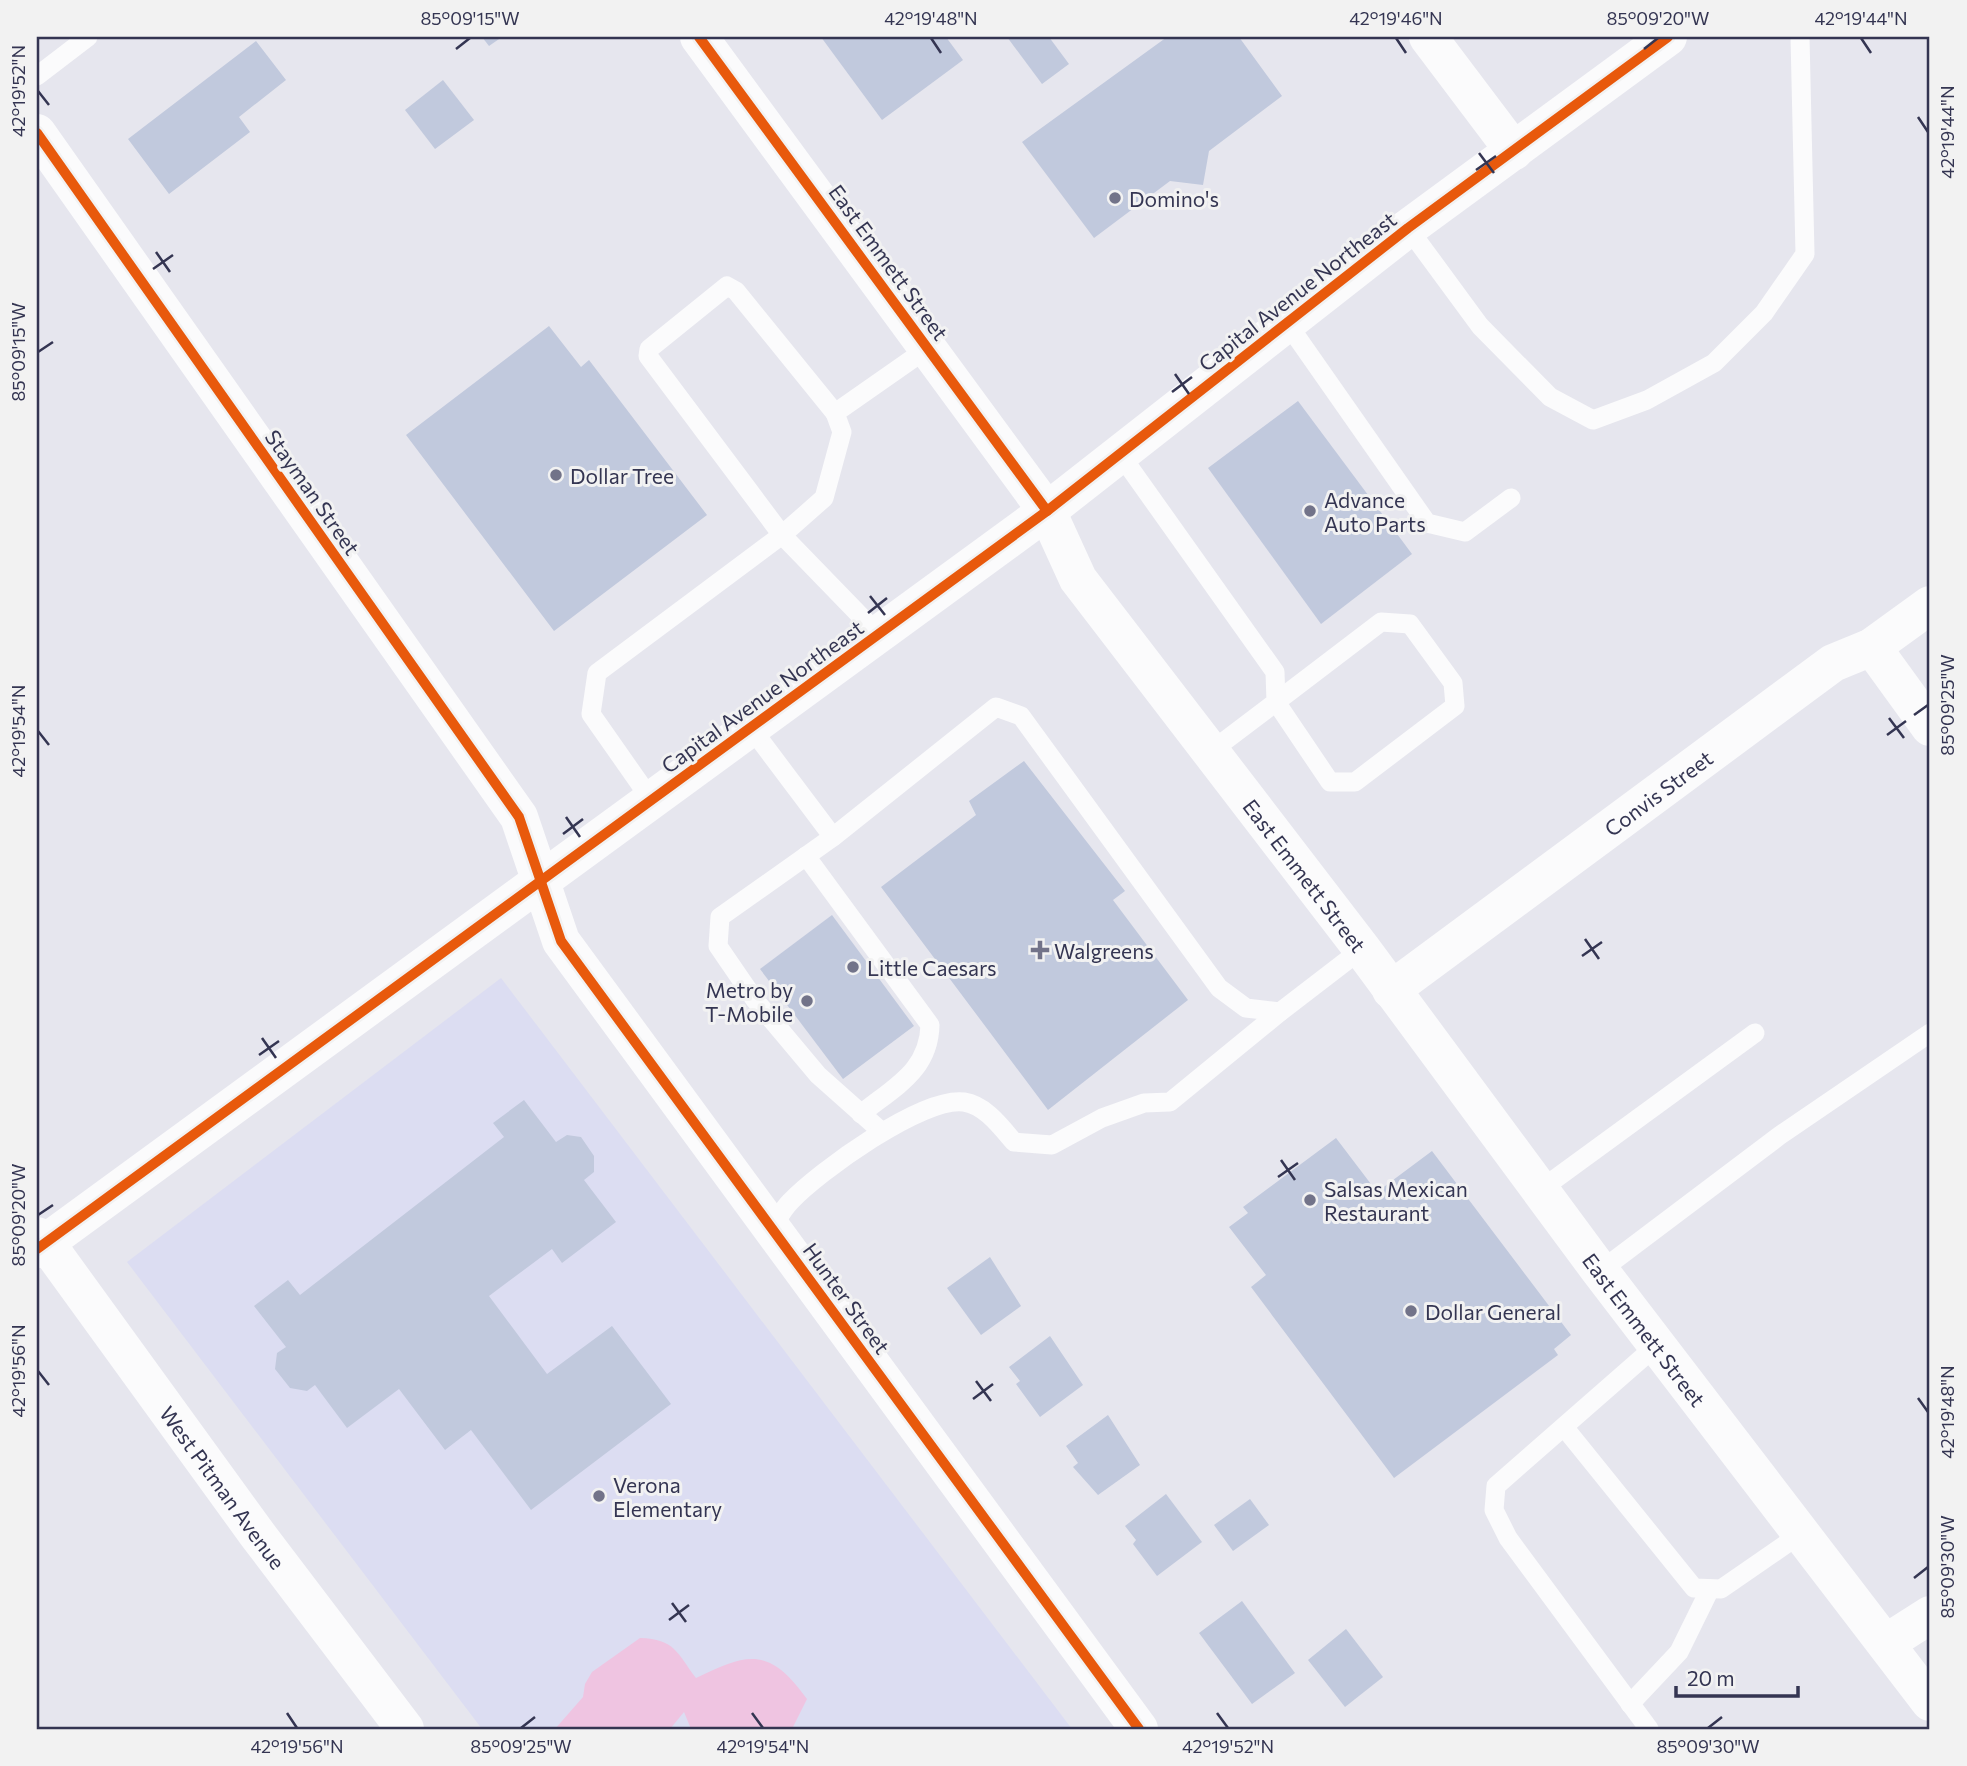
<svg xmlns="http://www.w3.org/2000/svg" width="1967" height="1766" font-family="Commissioner,sans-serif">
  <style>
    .built { fill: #dcddf2 }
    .green { fill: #efc4e1 }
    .building { fill: #c1c9dd }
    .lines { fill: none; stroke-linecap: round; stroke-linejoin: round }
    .service { stroke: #fbfbfc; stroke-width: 19 }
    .minor { stroke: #fbfbfc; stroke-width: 38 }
    .tertiary { stroke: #fbfbfc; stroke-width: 38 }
    .primary { stroke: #fbfbfc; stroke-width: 38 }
    .cycleway-casing { stroke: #f2f2f2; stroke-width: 15 }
    .cycleway { stroke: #e8590c; stroke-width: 10 }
    .ticks { fill: none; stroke: #343552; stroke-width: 2.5 }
    .poi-dot { fill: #727389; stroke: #f2f2f2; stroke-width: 2.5 }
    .labels { text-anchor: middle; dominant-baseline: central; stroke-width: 6; stroke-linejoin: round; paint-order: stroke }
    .poi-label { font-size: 21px; fill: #343552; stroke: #f2f2f2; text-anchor: start }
    .street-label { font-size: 21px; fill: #343552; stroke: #f2f2f2 }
    .neatline { fill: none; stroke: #343552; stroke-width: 2.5 }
    .ticks-label { font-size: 18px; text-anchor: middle; fill: #343552 }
  </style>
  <rect width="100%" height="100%" fill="#e6e6ee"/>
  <path class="built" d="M501 978 1072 1729H482L127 1262Z"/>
  <path class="green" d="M640 1638C675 1639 677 1653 696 1678 748 1653 769 1646 807 1699L792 1729H691L684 1712 670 1729H555L583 1697 585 1684 592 1672Z"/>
  <g class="building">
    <path d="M482 37H502L489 46Z"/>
    <path d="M821 37H946L963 60 882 120Z"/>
    <path d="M1007 37H1049L1069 64 1042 84Z"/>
    <path d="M1167 37H1239L1282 96 1209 151 1203 185 1170 181 1094 238 1022 142Z"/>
    <path d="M256 41 286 80 239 117 250 132 169 194 128 139Z"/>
    <path d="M443 80 474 120 435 149 405 110Z"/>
    <path d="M549 326 581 367 589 360 707 515 554 631 406 435Z"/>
    <path d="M1298 401 1412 554 1321 624 1208 468Z"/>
    <path d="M1024 761 1125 891 1113 900 1188 1000 1048 1110 881 887 976 815 969 801Z"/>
    <path d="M832 915 914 1026 843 1079 760 969Z"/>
    <path d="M524 1100 556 1142 567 1135 581 1137 594 1156V1172L584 1180 616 1222 562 1263 552 1249 489 1296 547 1374 612 1326 671 1404 531 1510 471 1430 445 1450 399 1389 347 1428 315 1385 307 1391 290 1388 275 1369 277 1353 286 1347 254 1306 288 1280 300 1295 504 1137 493 1123Z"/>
    <path d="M1336 1138 1377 1192 1432 1151 1571 1335 1554 1349 1558 1355 1394 1478 1251 1287 1266 1275 1229 1227 1248 1213 1243 1207Z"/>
    <path d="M990 1257 1021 1306 981 1335 947 1288Z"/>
    <path d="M1050 1336 1083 1385 1040 1417 1016 1384 1020 1381 1009 1367Z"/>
    <path d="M1108 1415 1140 1465 1098 1495 1073 1467 1078 1463 1066 1446Z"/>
    <path d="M1166 1494 1202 1542 1157 1576 1133 1544 1136 1540 1125 1526Z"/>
    <path d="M1250 1499 1269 1525 1233 1551 1214 1525Z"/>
    <path d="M1242 1601 1295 1673 1252 1704 1199 1633Z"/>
    <path d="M1346 1629 1383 1677 1345 1707 1308 1660Z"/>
  </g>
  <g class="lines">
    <g class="service">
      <path d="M37 76 88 37"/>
      <path d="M1408 228 1480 326 1550 397 1593 420 1647 400 1714 363 1764 313 1805 254 1800 37"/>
      <path d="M1287 323 1427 523 1465 532 1511 498"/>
      <path d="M835 413 736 291 727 286 649 349 648 356 782 535 879 635"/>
      <path d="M1120 454 1275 672 1276 702 1210 752"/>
      <path d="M1381 622 1410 624 1453 683 1455 706 1355 782H1330L1276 702Z"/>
      <path d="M751 728 833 837 996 707 1021 716 1219 988 1246 1008 1280 1012 1362 949"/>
      <path d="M652 801 591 714 597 673 782 535 824 498 842 432 835 413 928 348"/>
      <path d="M833 837 720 917 718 946 755 1000 818 1075 881 1131"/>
      <path d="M806 856 930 1025C929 1071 894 1087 861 1114"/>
      <path d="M1540 1190 1755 1033"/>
      <path d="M772 1228C778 1219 783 1209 790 1202 818 1172 923 1096 964 1102 985 1105 1001 1127 1014 1142L1052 1145 1102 1118 1144 1103 1170 1102 1280 1012"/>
      <path d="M1600 1271 1779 1136 1930 1033"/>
      <path d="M1564 1427 1694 1588 1721 1589 1802 1533"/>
      <path d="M1630 1704 1679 1652 1710 1589"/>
      <path d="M1649 1729 1508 1538 1494 1510 1496 1486 1657 1345"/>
    </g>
    <g class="minor">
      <path d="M1428 37 1514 151"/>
      <path d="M37 133 519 817 561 941 1139 1729"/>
      <path d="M1872 647 1930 727"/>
      <path id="s1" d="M1391 990 1833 663 1872 647 1930 605"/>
      <path id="s2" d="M37 1236 46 1243 257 1534 405 1729"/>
      <path d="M1886 1643 1930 1615"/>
    </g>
    <path class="tertiary" id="s3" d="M699 37 1047 511 1078 579 1362 949 1600 1271 1930 1702"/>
    <path class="primary" d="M37 1249 1047 511 1408 228 1668 37"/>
    <g class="cycleway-casing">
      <g id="cycleway">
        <path d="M699 37 1047 511"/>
        <path d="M37 133 519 817 561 941 1139 1729"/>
        <path d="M37 1249 1047 511 1408 228 1668 37"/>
      </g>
    </g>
    <use href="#cycleway" class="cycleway"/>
  </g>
  <path class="ticks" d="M931 38 941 53M1396 38 1406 53M1861 38 1871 53M456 49 470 38M1644 49 1658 38M38 91 49 105M1918 117 1928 132M1479 153 1494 173M1476 170 1496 156M156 252 170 272M153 269 173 255M38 352 53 342M1175 374 1189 394M1172 392 1192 377M870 596 885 615M868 613 887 598M1914 715 1928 705M1889 718 1904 738M38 731 49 745M1887 735 1906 721M566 817 580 837M563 834 583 819M1585 939 1599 959M1582 956 1602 942M262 1038 276 1058M259 1055 279 1041M1281 1160 1295 1180M1278 1177 1298 1163M38 1215 53 1205M38 1371 49 1385M976 1381 991 1401M1918 1398 1928 1412M973 1399 993 1384M1914 1578 1928 1567M672 1603 686 1622M669 1620 689 1605M287 1713 297 1728M752 1713 763 1728M1217 1713 1228 1728M521 1728 535 1717M1708 1728 1722 1717"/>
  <g class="poi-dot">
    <circle cx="1115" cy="198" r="7"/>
    <circle cx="556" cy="475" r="7"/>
    <circle cx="1310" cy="511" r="7"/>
    <path d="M1036.5 939.5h7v7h7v7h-7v7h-7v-7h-7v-7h7z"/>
    <circle cx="853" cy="967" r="7"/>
    <circle cx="807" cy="1001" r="7"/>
    <circle cx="1310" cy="1200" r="7"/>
    <circle cx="1411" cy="1311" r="7"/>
    <circle cx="599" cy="1496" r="7"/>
  </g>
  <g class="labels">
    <g class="poi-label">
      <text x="1129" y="198">Domino's</text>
      <text x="570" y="475">Dollar Tree</text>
      <text x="1324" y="499">Advance<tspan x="1324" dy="24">Auto Parts</tspan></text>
      <text x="1054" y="950">Walgreens</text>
      <text x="867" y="967">Little Caesars</text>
      <text x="793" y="989" text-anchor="end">Metro by<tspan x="793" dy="24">T-Mobile</tspan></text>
      <text x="1324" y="1188">Salsas Mexican<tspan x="1324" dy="24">Restaurant</tspan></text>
      <text x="1425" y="1311">Dollar General</text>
      <text x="613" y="1484">Verona<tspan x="613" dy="24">Elementary</tspan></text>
    </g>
    <g class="street-label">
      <text transform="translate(889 262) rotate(54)">East Emmett Street</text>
      <text transform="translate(1297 291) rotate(-38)">Capital Avenue Northeast</text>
      <text transform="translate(313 492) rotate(55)">Stayman Street</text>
      <text transform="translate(762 696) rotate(-36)">Capital Avenue Northeast</text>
      <text stroke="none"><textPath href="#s1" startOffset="332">Convis Street</textPath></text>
      <text stroke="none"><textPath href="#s3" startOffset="1036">East Emmett Street</textPath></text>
      <text transform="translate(847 1298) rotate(54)">Hunter Street</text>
      <text stroke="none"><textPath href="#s3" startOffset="1603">East Emmett Street</textPath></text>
      <text stroke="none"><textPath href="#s2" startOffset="313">West Pitman Avenue</textPath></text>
    </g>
  </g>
  <rect width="1967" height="1766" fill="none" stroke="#f2f2f2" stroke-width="77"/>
  <path d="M1676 1686v10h122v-10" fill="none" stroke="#343552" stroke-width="3.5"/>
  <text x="1687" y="1686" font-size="21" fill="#343552" stroke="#f2f2f2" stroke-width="5" paint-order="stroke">20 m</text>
  <rect x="38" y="38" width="1890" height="1690" class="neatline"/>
  <g class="ticks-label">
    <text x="470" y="25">85°09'15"W</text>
    <text x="931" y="25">42°19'48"N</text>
    <text x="1396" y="25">42°19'46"N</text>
    <text x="1658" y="25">85°09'20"W</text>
    <text x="1861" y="25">42°19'44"N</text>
    <text transform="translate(19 91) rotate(-90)" y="6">42°19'52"N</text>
    <text transform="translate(1948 132) rotate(-90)" y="6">42°19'44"N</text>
    <text transform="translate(19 352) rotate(-90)" y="6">85°09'15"W</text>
    <text transform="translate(1948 705) rotate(-90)" y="6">85°09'25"W</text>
    <text transform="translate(19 731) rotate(-90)" y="6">42°19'54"N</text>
    <text transform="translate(19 1215) rotate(-90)" y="6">85°09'20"W</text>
    <text transform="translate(19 1371) rotate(-90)" y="6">42°19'56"N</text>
    <text transform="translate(1948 1412) rotate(-90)" y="6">42°19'48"N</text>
    <text transform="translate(1948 1567) rotate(-90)" y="6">85°09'30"W</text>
    <text x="297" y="1753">42°19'56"N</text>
    <text x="521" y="1753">85°09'25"W</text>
    <text x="763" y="1753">42°19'54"N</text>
    <text x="1228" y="1753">42°19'52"N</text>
    <text x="1708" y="1753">85°09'30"W</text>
  </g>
</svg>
